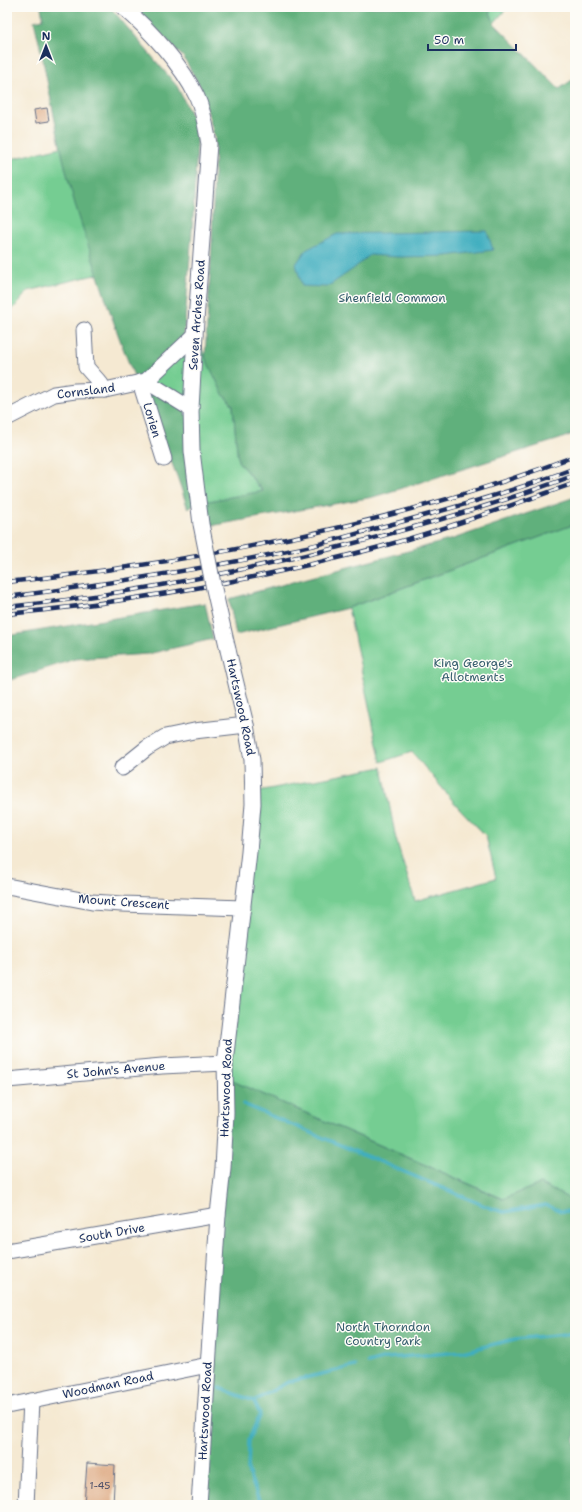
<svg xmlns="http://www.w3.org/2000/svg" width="582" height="1512" font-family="'Shantell Sans',sans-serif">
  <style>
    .green { fill: #75cd92; stroke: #487e78 }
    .forest { fill: #60b07c; stroke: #3e706d }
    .water { fill: #41aebf; stroke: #2e6e8e }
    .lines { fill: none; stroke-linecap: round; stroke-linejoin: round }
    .stream { stroke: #41aebf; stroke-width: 3.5 }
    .building { fill: #dfad88 }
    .minor-casing { stroke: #677087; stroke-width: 17 }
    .minor { stroke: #fff; stroke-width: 15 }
    .rail-casing { stroke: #1b2f5e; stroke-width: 4.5 }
    .rail { stroke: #fdfcf7; stroke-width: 3; stroke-dasharray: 9; stroke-linecap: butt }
    .minor-bridge-casing { stroke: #677087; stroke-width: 17; stroke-linecap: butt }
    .minor-bridge { stroke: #fff; stroke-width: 15 }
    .labels { text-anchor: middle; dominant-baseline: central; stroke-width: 3; stroke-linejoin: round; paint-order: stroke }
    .number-label { font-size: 10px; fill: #4c4e68 }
    .park-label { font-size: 12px; fill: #365e6e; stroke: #fdfcf7 }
    .street-label { font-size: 12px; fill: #1b2f5e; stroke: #fdfcf7 }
  </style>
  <rect width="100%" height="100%" fill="#fdfcf7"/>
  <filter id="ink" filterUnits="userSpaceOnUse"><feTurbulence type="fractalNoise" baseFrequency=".025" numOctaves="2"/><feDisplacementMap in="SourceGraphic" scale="8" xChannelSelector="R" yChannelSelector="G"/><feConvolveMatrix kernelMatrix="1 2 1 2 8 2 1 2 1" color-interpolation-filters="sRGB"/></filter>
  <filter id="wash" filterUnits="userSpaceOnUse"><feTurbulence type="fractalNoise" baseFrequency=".012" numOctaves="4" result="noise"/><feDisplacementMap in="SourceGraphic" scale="16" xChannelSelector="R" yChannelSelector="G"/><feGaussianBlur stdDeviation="0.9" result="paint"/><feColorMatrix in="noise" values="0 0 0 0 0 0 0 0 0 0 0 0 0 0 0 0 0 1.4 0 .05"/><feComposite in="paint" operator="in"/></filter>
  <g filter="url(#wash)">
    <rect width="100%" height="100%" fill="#f5e9d2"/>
    <g class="green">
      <path d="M488 7H508L494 23Z"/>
      <path d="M61 147 75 202 99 274 28 291 7 316V160Z"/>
      <path d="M195 335 223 394 233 406 238 461 263 492 198 503 146 381Z"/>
      <path d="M575 524V1200H572L540 1184 504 1199 230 1080 253 792 382 767 396 839 415 901 496 878 486 836 458 807 412 752 381 762 348 608Z"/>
    </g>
    <g class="forest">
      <path d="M41 7H110L177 86 195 123 197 143 193 218 183 347 147 381 191 409 198 503 263 491 238 461 233 406 223 394 205 357 212 243 215 139 202 90 184 58 135 7H488L494 23 559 89 575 78V433L560 439 373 497 216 525 201 524 198 503 188 509C183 495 179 480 173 466 162 437 148 409 136 381 112 323 94 263 75 204 57 144 49 81 34 21L43 19Z"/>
      <path d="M575 497V524L348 608 236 635 229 599 453 539Z"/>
      <path d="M205 603 213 639 148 654 75 659 7 681V636Z"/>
      <path d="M230 1080 503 1199 540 1184 572 1200H575V1505H195Z"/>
    </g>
    <path class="water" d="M487 231 493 250 445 256 398 257 370 255 353 269 327 287 302 286 296 264 306 250 337 234Z"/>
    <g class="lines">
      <g class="stream">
        <path d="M243 1104 490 1208 504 1212 546 1205 561 1211 575 1212"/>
        <path d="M368 1363 386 1358 462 1352 515 1339 575 1333"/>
        <path d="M219 1388 254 1401 260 1414 249 1439 248 1471 261 1505"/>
        <path d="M254 1401 288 1382 355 1366"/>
      </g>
    </g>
    <g id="blocks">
      <g class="building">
        <path d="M47 108 49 121 36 123 34 110Z"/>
        <path d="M87 1463 115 1465 113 1505H84Z"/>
      </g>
    </g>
  </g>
  <g filter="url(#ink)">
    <use href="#blocks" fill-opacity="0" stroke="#677087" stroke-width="1"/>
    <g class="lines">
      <g class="minor-casing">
        <g id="minor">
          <path d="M123 7C149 29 182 65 197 97 204 112 206 128 209 144L195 335 191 409 192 451 201 524"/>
          <path d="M84 330 86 367 101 384 102 388 105 390"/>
          <path d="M146 381 191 409"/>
          <path d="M140 382 164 459"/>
          <path d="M7 418 54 394 75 391 105 390 146 381 195 335"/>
          <path d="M122 768 147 748 165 737 194 731 246 725"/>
          <path d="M7 886 92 902 122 904 243 908"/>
          <path d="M7 1080 162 1066 225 1063"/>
          <path d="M7 1251 218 1215"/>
          <path d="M7 1406 208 1365"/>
          <path d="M26 1505 31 1401"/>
          <path d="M199 1505 218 1215 223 1168 226 1113 225 1063 249 852 253 804 252 760 246 725 228 650"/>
        </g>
      </g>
      <use href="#minor" class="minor"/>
      <g class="rail-casing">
        <g id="rail">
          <path d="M7 582C199 562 394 525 575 456"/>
          <path d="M7 597C106 584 205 569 302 548 329 542 355 534 381 527 447 510 512 492 575 468"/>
          <path d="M7 607C113 596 219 576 323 551 408 530 493 506 575 475"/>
          <path d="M7 614C131 602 256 580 376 548 443 530 509 506 575 483"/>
        </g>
      </g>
      <use href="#rail" class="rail"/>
      <g class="minor-bridge-casing">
        <path id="minor-bridge" d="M201 524 214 589 228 650"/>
      </g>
      <use href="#minor-bridge" class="minor-bridge"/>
    </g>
  </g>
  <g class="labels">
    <g class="number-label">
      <text x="100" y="1485">1-45</text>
    </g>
    <g class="park-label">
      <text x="392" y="298">Shenfield Common</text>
      <text x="473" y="663">King George's<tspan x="473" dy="14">Allotments</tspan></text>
      <text x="383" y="1327">North Thorndon<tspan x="383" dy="14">Country Park</tspan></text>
    </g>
    <g class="street-label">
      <text transform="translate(197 315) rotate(-86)">Seven Arches Road</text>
      <text transform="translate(86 391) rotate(-7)">Cornsland</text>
      <text transform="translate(152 420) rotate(73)">Lorien</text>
      <text transform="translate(241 707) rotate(78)">Hartswood Road</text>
      <text transform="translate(124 902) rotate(4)">Mount Crescent</text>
      <text transform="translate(116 1070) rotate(-5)">St John's Avenue</text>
      <text transform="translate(226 1088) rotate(-88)">Hartswood Road</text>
      <text transform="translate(112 1233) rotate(-10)">South Drive</text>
      <text transform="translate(108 1385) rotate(-12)">Woodman Road</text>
      <text transform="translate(205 1411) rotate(-87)">Hartswood Road</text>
    </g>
  </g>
  <rect width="582" height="1512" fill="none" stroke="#fdfcf7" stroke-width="24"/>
  <g transform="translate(46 46)" stroke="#fdfcf7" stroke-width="3" paint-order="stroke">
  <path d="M0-3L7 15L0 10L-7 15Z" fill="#1b2f5e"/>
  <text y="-6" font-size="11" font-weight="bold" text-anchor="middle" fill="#1b2f5e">N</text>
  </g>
  <path d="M428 44v6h88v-6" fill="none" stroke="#1b2f5e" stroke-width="2"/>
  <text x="434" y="44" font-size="12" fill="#1b2f5e" stroke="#fdfcf7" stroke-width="3" paint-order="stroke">50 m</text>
</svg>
